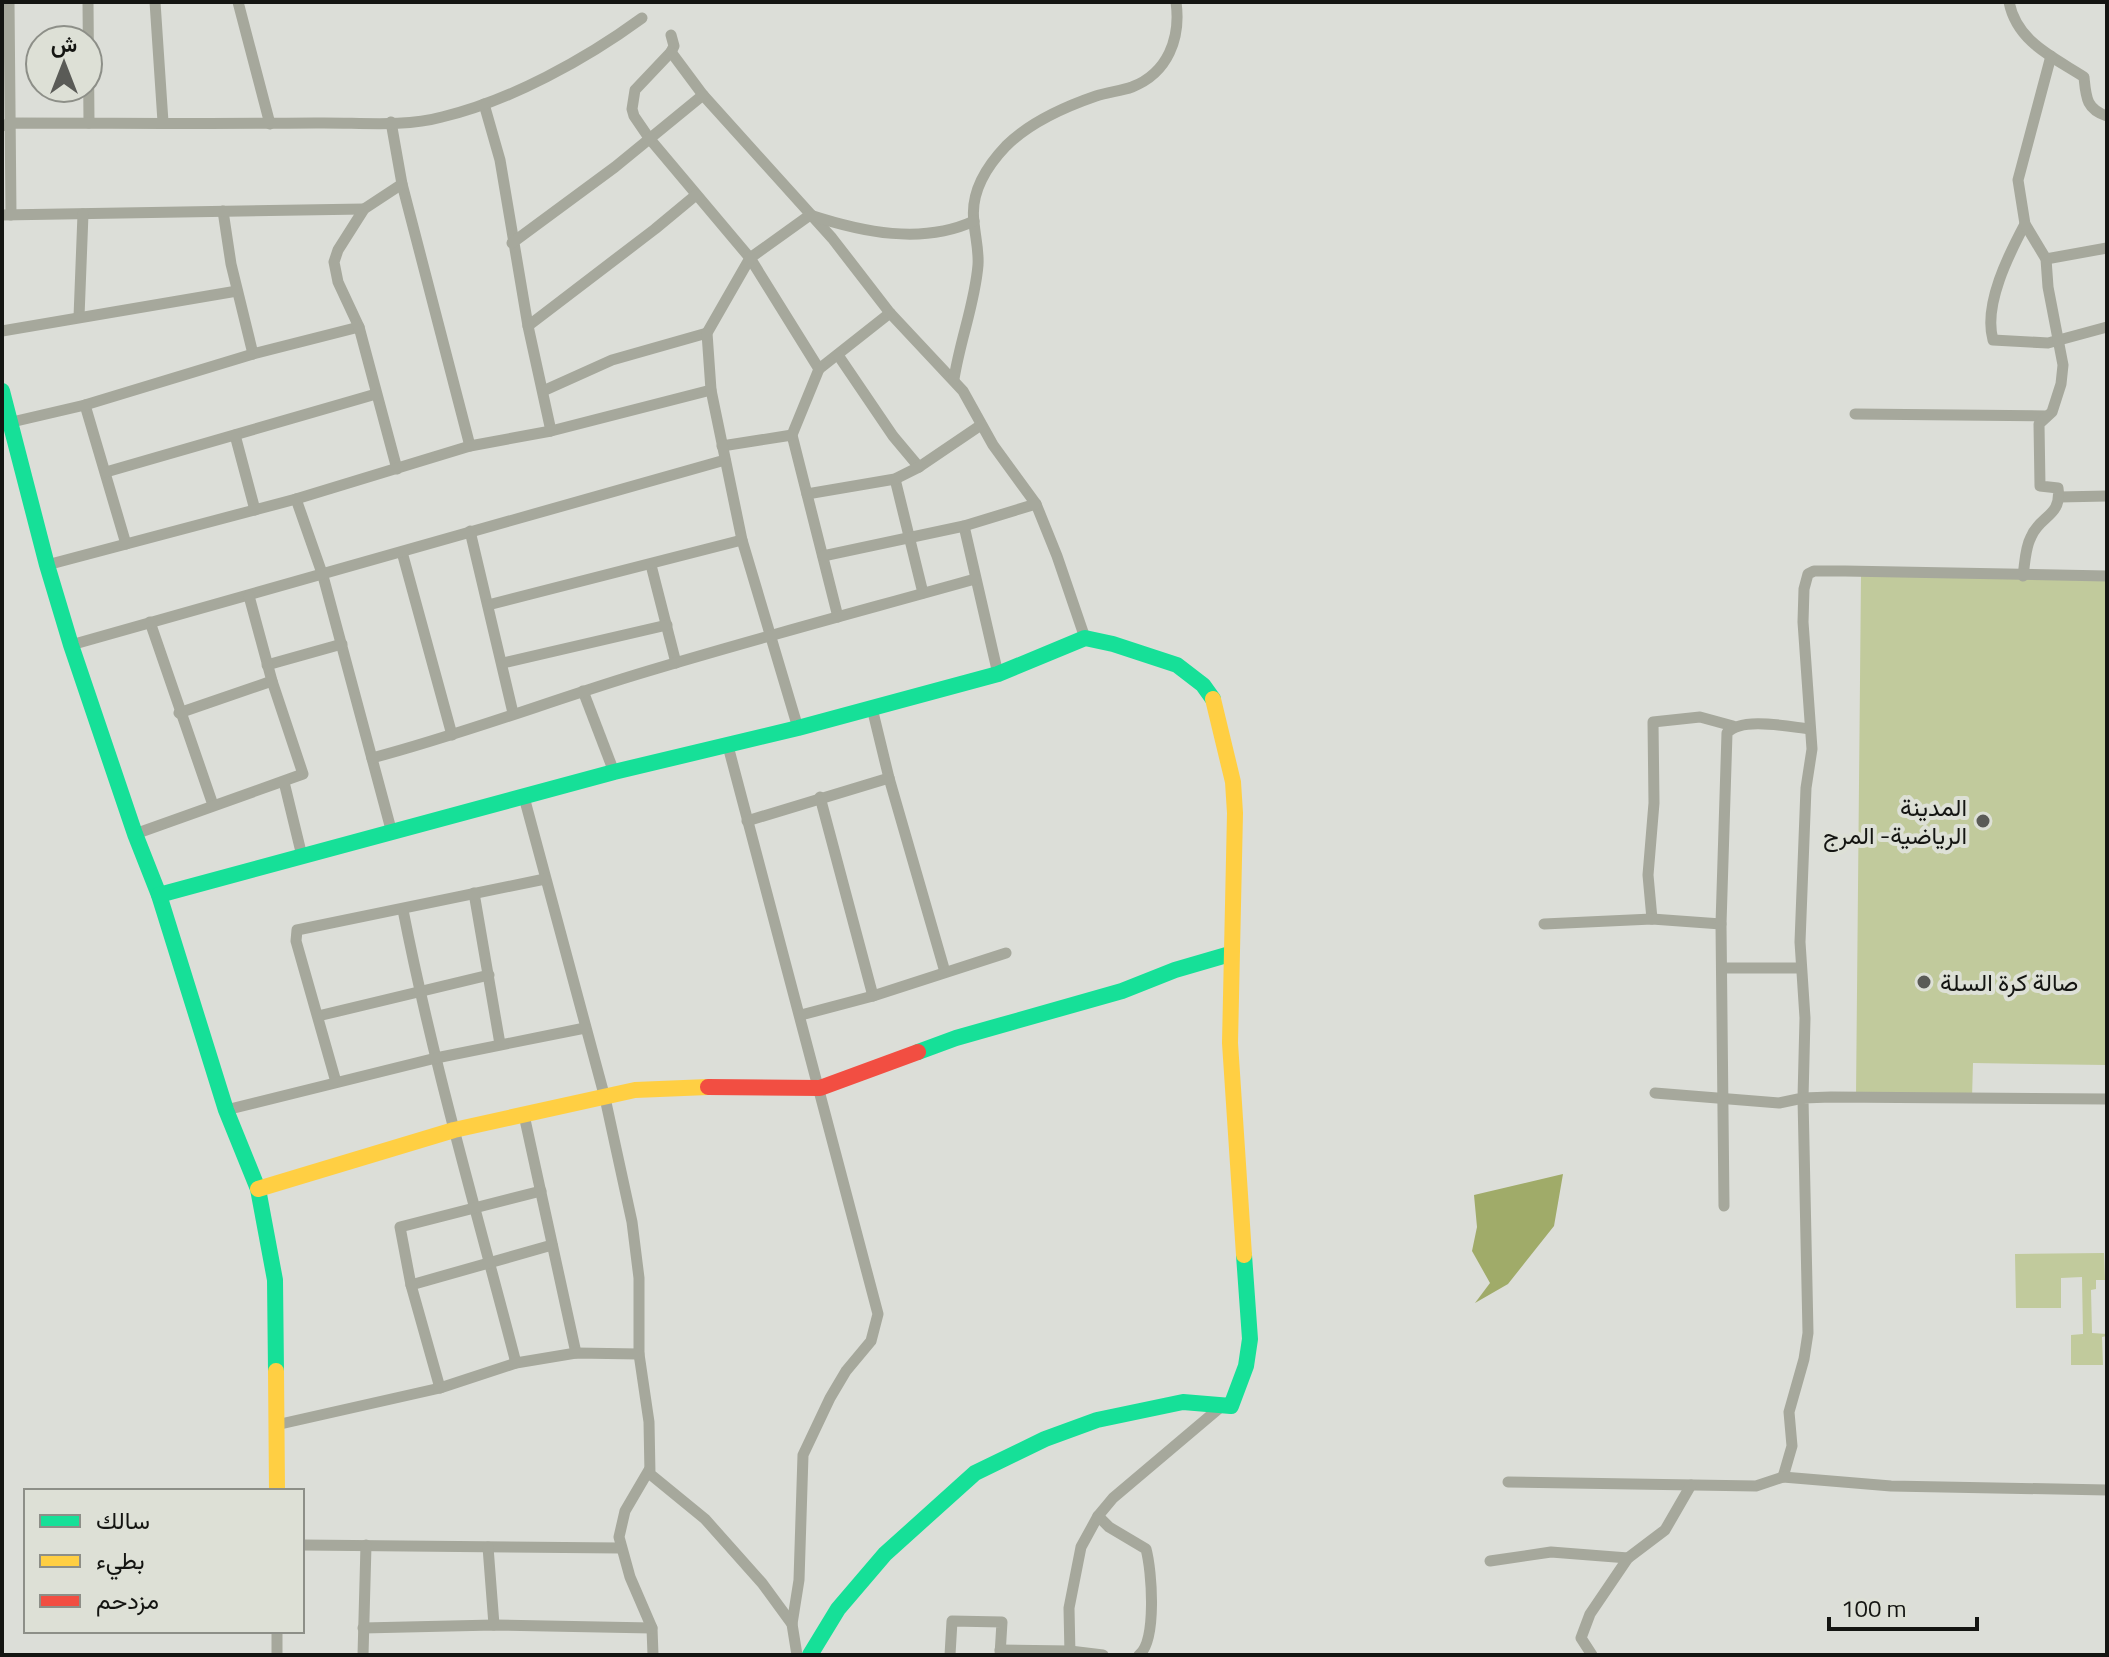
<svg xmlns="http://www.w3.org/2000/svg" width="2109" height="1657" font-family="'Titillium Web',Vazirmatn,sans-serif">
  <style>
    .green { fill: #c1ca9c }
    .water { fill: #a0ab69 }
    .lines { fill: none; stroke-linecap: round; stroke-linejoin: round }
    .street { stroke: #a6a89c; stroke-width: 11 }
    .fast { stroke: #16e098; stroke-width: 16 }
    .slow { stroke: #ffcf43; stroke-width: 16 }
    .jam { stroke: #f24e42; stroke-width: 16 }
    .poi-dot { fill: #5a5b57; stroke: #dde0d6; stroke-width: 3 }
    .labels { text-anchor: middle; dominant-baseline: central; stroke-width: 8; stroke-linejoin: round; paint-order: stroke }
    .poi-label { font-size: 24px; fill: #141512; stroke: #dde0d6; text-anchor: end }
  </style>
  <rect width="100%" height="100%" fill="#dcded8"/>
  <g class="green">
    <path d="M1861 576 2107 580V1065L1973 1063 1972 1098 1856 1096Z"/>
    <path d="M2104 1253 2105 1280H2096V1289L2091 1290 2092 1333 2107 1334V1336L2102 1337 2103 1365H2071V1335L2083 1334 2082 1277 2061 1278V1308H2016L2015 1254Z"/>
  </g>
  <path class="water" d="M1563 1174 1554 1226 1508 1284 1475 1303 1490 1283 1472 1251 1477 1227 1474 1195Z"/>
  <g class="lines">
    <g class="street">
      <path d="M9 2 11 215"/>
      <path d="M88 2 89 123"/>
      <path d="M155 2 163 122"/>
      <path d="M238 2 270 124"/>
      <path d="M2009 2C2017 42 2053 57 2084 77 2086 97 2086 109 2107 116"/>
      <path d="M671 35 674 46 671 52 635 90 632 109 634 116 649 138 750 258 819 369 890 313"/>
      <path d="M671 52 703 95 832 238 890 313 963 391 993 445 1036 504 1057 556 1085 638"/>
      <path d="M484 104 500 160 528 326 551 431"/>
      <path d="M391 122 402 184 470 446"/>
      <path d="M2 126 11 123C112 123 214 124 315 123 356 122 402 128 442 117 510 101 586 59 642 18"/>
      <path d="M223 211 231 264 253 354"/>
      <path d="M2 215 364 209"/>
      <path d="M2025 224C2009 254 1983 305 1993 340L2048 343 2107 327"/>
      <path d="M512 243 615 167 703 95"/>
      <path d="M2046 259 2107 248"/>
      <path d="M79 317 83 214"/>
      <path d="M528 326 655 229 696 195"/>
      <path d="M2 331 237 291"/>
      <path d="M838 355 893 436 919 467"/>
      <path d="M954 379C960 340 975 303 978 265 979 250 975 236 974 222 970 193 986 167 1006 146 1030 122 1064 107 1096 96 1108 92 1121 91 1132 87 1168 73 1181 38 1176 2"/>
      <path d="M543 391 612 360 707 333"/>
      <path d="M85 405 126 544"/>
      <path d="M1855 414 2046 416"/>
      <path d="M12 422 85 405 253 354 359 327"/>
      <path d="M235 435 255 510"/>
      <path d="M792 435 838 617"/>
      <path d="M722 446 792 435 819 369"/>
      <path d="M397 469 359 327 338 282 334 262 338 250 364 209 402 184"/>
      <path d="M106 472 376 394"/>
      <path d="M895 479 923 593"/>
      <path d="M807 494 895 479 919 467 981 425"/>
      <path d="M2059 497 2107 496"/>
      <path d="M296 499 323 576 392 833"/>
      <path d="M964 526 998 674"/>
      <path d="M470 531 513 713"/>
      <path d="M402 552 452 735"/>
      <path d="M823 556 964 526 1036 504"/>
      <path d="M47 565 296 499 470 446 551 431 711 390"/>
      <path d="M651 565 676 663"/>
      <path d="M2023 576C2025 563 2025 548 2031 537 2040 515 2062 517 2058 488L2040 486 2039 424 2052 412 2061 384 2063 365 2048 287 2046 259 2025 224 2018 180 2051 56"/>
      <path d="M488 605 742 540"/>
      <path d="M150 622 213 805"/>
      <path d="M71 645 725 460"/>
      <path d="M503 663 667 625"/>
      <path d="M267 665 342 644"/>
      <path d="M583 691 614 772"/>
      <path d="M872 708 889 778 945 972"/>
      <path d="M179 713 272 681"/>
      <path d="M798 728 742 540 711 390 707 333 750 258 810 215C862 232 922 245 974 221"/>
      <path d="M728 746 878 1314 871 1341 846 1371 830 1398 803 1455 799 1580 792 1624"/>
      <path d="M372 758C456 736 539 705 622 679 739 643 857 612 975 579"/>
      <path d="M284 782 302 856"/>
      <path d="M524 797 605 1098 632 1222 639 1278V1354L649 1422 650 1474 705 1519 762 1583 792 1624 797 1655"/>
      <path d="M820 797 873 996"/>
      <path d="M747 821 889 778"/>
      <path d="M135 834 303 774 272 681 249 596"/>
      <path d="M474 893 500 1044"/>
      <path d="M403 910C433 1063 477 1213 516 1363"/>
      <path d="M1652 919 1648 875 1654 803 1653 722 1700 717 1733 726"/>
      <path d="M1544 924 1652 919 1721 924"/>
      <path d="M1723 968H1801"/>
      <path d="M801 1015 873 996 1006 953"/>
      <path d="M318 1016 489 975"/>
      <path d="M336 1082 296 941 297 930 545 879"/>
      <path d="M1655 1093 1779 1103 1803 1098 1805 1018 1800 942 1806 788 1812 749 1803 622 1804 589 1808 574 1814 571H1845L2107 576"/>
      <path d="M226 1110 436 1058 585 1028"/>
      <path d="M524 1115 576 1353"/>
      <path d="M1724 1206 1721 924 1727 733C1741 716 1790 727 1810 729"/>
      <path d="M411 1285 552 1245"/>
      <path d="M440 1388 411 1285 400 1227 541 1191"/>
      <path d="M276 1425 440 1388 516 1363 576 1353 639 1354"/>
      <path d="M649 1470 625 1511 619 1537 630 1577 652 1628 653 1655"/>
      <path d="M1783 1477 1792 1446 1789 1412 1804 1359 1808 1333 1803 1098 1831 1097 2107 1099"/>
      <path d="M1508 1482 1756 1486 1783 1477 1891 1486 2107 1490"/>
      <path d="M1098 1516 1109 1527 1146 1549C1152 1571 1157 1641 1139 1655"/>
      <path d="M302 1545 620 1548"/>
      <path d="M488 1547 494 1625"/>
      <path d="M1490 1561 1551 1552 1628 1558"/>
      <path d="M363 1628 494 1625 652 1628"/>
      <path d="M1000 1650 1070 1651 1103 1655"/>
      <path d="M277 1655V1631"/>
      <path d="M363 1655 366 1545"/>
      <path d="M950 1655 952 1621 1002 1622 1000 1655"/>
      <path d="M1070 1655 1069 1608 1081 1547 1098 1516 1113 1498 1223 1405"/>
      <path d="M1592 1655 1581 1638 1590 1614 1628 1558 1665 1530 1691 1485"/>
    </g>
    <g class="fast">
      <path d="M2 391 47 565 71 645 135 834 159 895 226 1110 258 1189 275 1280 276 1371"/>
      <path d="M159 895 614 772 798 728 998 674 1085 638 1113 644 1177 665 1203 685 1213 699"/>
      <path d="M918 1052 956 1038 1122 991 1175 970 1230 954"/>
      <path d="M810 1655 838 1609 885 1554 975 1473 1045 1439 1097 1420 1183 1402 1231 1406 1246 1366 1250 1339 1244 1255"/>
    </g>
    <g class="slow">
      <path d="M1213 699 1233 782 1235 813 1230 1043 1244 1255"/>
      <path d="M258 1189 454 1130 635 1090 708 1087"/>
      <path d="M276 1371 277 1491"/>
    </g>
    <path class="jam" d="M708 1087 820 1088 918 1052"/>
  </g>
  <g class="poi-dot">
    <circle cx="1983" cy="821" r="8"/>
    <circle cx="1924" cy="982" r="8"/>
  </g>
  <g class="labels">
    <g class="poi-label">
      <text x="1967" y="807">المدينة<tspan x="1967" dy="28">الرياضية- المرج</tspan></text>
      <text x="1940" y="982" text-anchor="start">صالة كرة السلة</text>
    </g>
  </g>
  <rect width="2109" height="1657" fill="none" stroke="#141512" stroke-width="8"/>
  <rect x="24" y="1489" width="280" height="144" fill="#dde0d6" stroke="#8d8f88" stroke-width="2"/>
  <rect x="40" y="1515" width="40" height="12" fill="#16e098" stroke="#8d8f88" stroke-width="2"/>
  <text x="96" y="1529" font-size="24" fill="#141512">سالك</text>
  <rect x="40" y="1555" width="40" height="12" fill="#ffcf43" stroke="#8d8f88" stroke-width="2"/>
  <text x="96" y="1569" font-size="24" fill="#141512">بطيء</text>
  <rect x="40" y="1595" width="40" height="12" fill="#f24e42" stroke="#8d8f88" stroke-width="2"/>
  <text x="96" y="1609" font-size="24" fill="#141512">مزدحم</text>
  <g transform="translate(64 64)"><circle r="38" fill="#dde0d6" stroke="#8d8f88" stroke-width="2"/>
  <path d="M0-6L14 30L0 20L-14 30Z" fill="#5a5b57"/>
  <text y="-12" font-size="22" font-weight="bold" text-anchor="middle" fill="#141512">ش</text>
  </g>
  <path d="M1829 1617v12h148v-12" fill="none" stroke="#141512" stroke-width="4"/>
  <text x="1841" y="1617" font-size="24" fill="#141512" stroke="#dde0d6" stroke-width="6" paint-order="stroke">100 m</text>
</svg>
